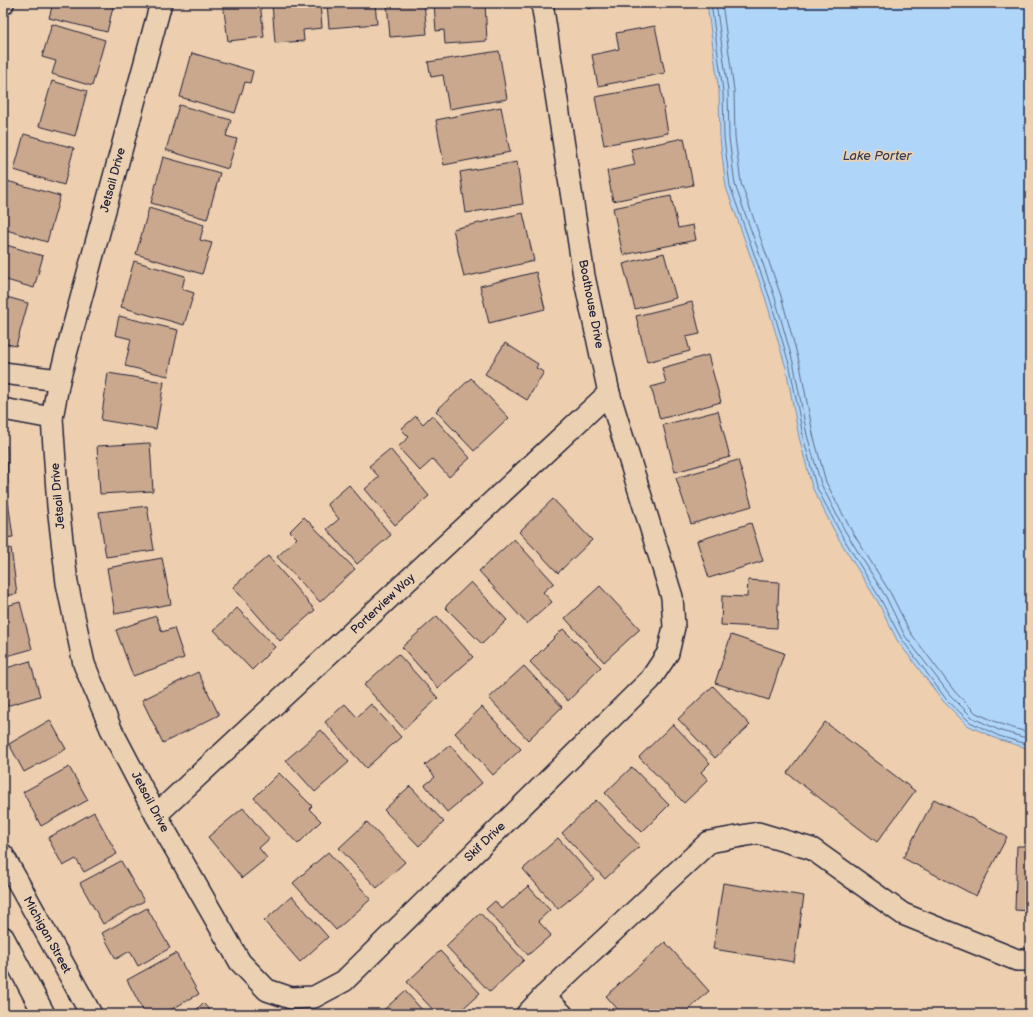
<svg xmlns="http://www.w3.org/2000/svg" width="1033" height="1017" font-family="'Balsamiq Sans',sans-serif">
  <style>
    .water { fill: #afd5f9; stroke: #778dad }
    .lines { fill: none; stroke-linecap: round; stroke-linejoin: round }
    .shore { stroke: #5a6a87; stroke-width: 1 }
    .building { fill: #caa88e; stroke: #22223b }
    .minor-casing { stroke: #22223b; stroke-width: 24 }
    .minor { stroke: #ebd1b2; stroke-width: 21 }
    .labels { text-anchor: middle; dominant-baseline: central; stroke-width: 3.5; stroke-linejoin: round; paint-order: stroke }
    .street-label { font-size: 12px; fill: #22223b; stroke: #ebd1b2 }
    .water-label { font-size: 13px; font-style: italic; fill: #373d58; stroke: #ebd1b2 }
  </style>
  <rect width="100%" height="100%" fill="#edcfaf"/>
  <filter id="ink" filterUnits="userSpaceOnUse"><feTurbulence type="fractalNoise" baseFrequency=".025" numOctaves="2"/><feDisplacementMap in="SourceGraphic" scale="8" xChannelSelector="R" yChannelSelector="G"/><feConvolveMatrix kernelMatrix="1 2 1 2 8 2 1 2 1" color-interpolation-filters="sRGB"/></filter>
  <g filter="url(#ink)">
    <path class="water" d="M707 3H1030V749L997 739 967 725 943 701 897 640 878 602 837 536 812 487 799 437 786 368 766 300 726 187 720 138 719 92Z"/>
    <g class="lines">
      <g class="shore">
        <path d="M711 3 723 91 724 138 730 186 770 299 790 367 803 436 816 486 841 534 881 600 901 638 946 699 970 722 999 736 1030 745"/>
        <path d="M716 3 728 91 729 138 735 185 775 298 794 366 807 435 821 484 845 531 886 597 905 636 950 695 973 718 1001 731 1030 739"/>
        <path d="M722 3 734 90 735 137 741 183 781 296 800 365 813 434 826 482 850 528 891 594 910 632 955 692 976 713 1003 725 1030 733"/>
      </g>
    </g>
    <g class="building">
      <path d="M53 3H114L107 32 49 18Z"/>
      <path d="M223 3H260L264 37 228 41Z"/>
      <path d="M272 3H320L322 28 303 30 304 41 275 43Z"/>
      <path d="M327 3H375L377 24 329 28Z"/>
      <path d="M387 3H424L427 34 390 37Z"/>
      <path d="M434 3H485L487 41 445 44 444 30 436 31Z"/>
      <path d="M587 3H609L588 9Z"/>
      <path d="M52 24 105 40 92 86 52 74 56 61 42 57Z"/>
      <path d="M655 26 665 73 598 86 592 55 619 49 616 33Z"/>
      <path d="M499 51 507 99 449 109 443 75 431 77 428 62Z"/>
      <path d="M192 53 253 71 250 83 245 82 235 113 180 97Z"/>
      <path d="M52 81 87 91 75 136 39 126Z"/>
      <path d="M660 85 668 133 604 145 595 97Z"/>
      <path d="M179 105 231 120 226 136 237 139 228 169 166 150Z"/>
      <path d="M501 107 510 152 444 165 436 120Z"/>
      <path d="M24 134 74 148 64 185 14 170Z"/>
      <path d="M684 138 693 185 613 201 607 171 635 165 631 149Z"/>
      <path d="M163 157 220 173 207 219 151 203Z"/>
      <path d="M517 162 523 204 466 213 460 172Z"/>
      <path d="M7 181 60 196 47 242 3 229V193Z"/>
      <path d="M671 196 678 228 693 225 696 240 623 255 613 208Z"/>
      <path d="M149 208 204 225 200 240 212 243 202 274 136 254Z"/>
      <path d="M523 213 534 261 464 277 453 229Z"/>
      <path d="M3 244 43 256 34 288 3 279Z"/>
      <path d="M664 253 676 298 635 309 623 264Z"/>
      <path d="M134 261 185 276 182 289 194 293 184 325 121 307Z"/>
      <path d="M536 272 545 309 489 323 480 286Z"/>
      <path d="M3 296 28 303 16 346 3 343Z"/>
      <path d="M692 302 700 334 686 337 690 351 647 362 636 316Z"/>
      <path d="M119 316 178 330 168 376 125 366 131 339 115 335Z"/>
      <path d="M505 343 538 364 536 368 544 372 527 400 485 374Z"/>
      <path d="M708 355 721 402 660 419 651 387 666 383 662 368Z"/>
      <path d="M108 373 164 382 156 429 101 420Z"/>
      <path d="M471 378 509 418 474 451 436 411Z"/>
      <path d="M718 411 730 457 675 472 663 425Z"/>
      <path d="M432 415 470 458 449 477 433 459 420 471 398 447 409 437 401 429 416 416 423 424Z"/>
      <path d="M150 443 153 491 100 494 97 446Z"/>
      <path d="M3 446H7L8 484H3Z"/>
      <path d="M390 449 429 496 395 525 365 489 379 477 369 466Z"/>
      <path d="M738 460 752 506 691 524 676 478Z"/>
      <path d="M349 485 391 535 357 564 327 529 339 519 327 504Z"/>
      <path d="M3 493H7L13 537 3 538Z"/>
      <path d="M553 499 592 540 558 573 519 532Z"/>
      <path d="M147 506 154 550 106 557 99 512Z"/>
      <path d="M304 517 355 569 320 602 277 557 297 538 290 531Z"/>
      <path d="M751 523 763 561 709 578 697 541Z"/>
      <path d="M514 539 554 583 543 592 552 602 527 624 479 571Z"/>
      <path d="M11 548 17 594 3 596V549Z"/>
      <path d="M268 556 315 610 280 641 233 587Z"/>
      <path d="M162 558 171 604 115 614 107 568Z"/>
      <path d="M748 580 779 582 777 628 721 625 722 596 747 597Z"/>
      <path d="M471 582 507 620 482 644 445 607Z"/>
      <path d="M600 586 640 629 604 662 565 618Z"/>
      <path d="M20 602 32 649 3 657V607Z"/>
      <path d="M237 608 275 647 252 670 214 630Z"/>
      <path d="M156 616 162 632 174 628 184 658 133 676 116 630Z"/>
      <path d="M437 616 473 657 438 688 402 647Z"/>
      <path d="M563 629 601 667 568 701 530 662Z"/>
      <path d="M731 635 784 653 769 700 715 683Z"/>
      <path d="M398 654 438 698 404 729 364 685Z"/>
      <path d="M30 661 40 696 3 707V669Z"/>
      <path d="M524 666 562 707 528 740 489 698Z"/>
      <path d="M198 672 219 715 163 743 142 700Z"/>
      <path d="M713 686 750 725 715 758 678 719Z"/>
      <path d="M345 704 357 717 371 704 401 737 366 768 325 722Z"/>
      <path d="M482 707 521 749 493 775 455 733Z"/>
      <path d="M50 720 66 749 24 772 9 744Z"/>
      <path d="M825 722 915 791 877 842 787 773Z"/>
      <path d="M673 724 710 763 701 772 708 780 684 803 639 757Z"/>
      <path d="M321 730 349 762 315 792 286 760Z"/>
      <path d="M450 745 482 783 447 812 425 785 435 777 425 765Z"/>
      <path d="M69 767 88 800 41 826 23 792Z"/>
      <path d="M632 767 669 805 642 832 605 793Z"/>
      <path d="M279 773 312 806 309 809 321 821 298 844 254 798Z"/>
      <path d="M410 786 444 822 419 846 384 810Z"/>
      <path d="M934 799 1007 837 976 896 903 858Z"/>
      <path d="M596 800 640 846 605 879 562 833Z"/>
      <path d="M243 808 269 839 259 848 267 858 242 878 208 837Z"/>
      <path d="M94 812 117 854 84 872 76 859 63 866 48 838Z"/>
      <path d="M367 822 405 862 377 888 339 848Z"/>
      <path d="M558 838 594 879 558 909 523 869Z"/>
      <path d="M1017 846H1030V911L1015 910Z"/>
      <path d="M328 852 371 899 336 930 293 883Z"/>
      <path d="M121 861 144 901 103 924 80 883Z"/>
      <path d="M723 883 804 896 794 962 713 949Z"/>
      <path d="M528 886 550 910 538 921 551 935 528 955 486 909 495 901 502 909Z"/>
      <path d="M292 896 328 937 300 962 264 921Z"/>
      <path d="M147 908 170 948 138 966 130 951 116 959 102 933Z"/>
      <path d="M480 913 524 960 490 992 446 946Z"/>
      <path d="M665 942 709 991 684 1014H622L606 996Z"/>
      <path d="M440 951 480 993 457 1014H437L407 982Z"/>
      <path d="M176 953 199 994 163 1014H145L127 980Z"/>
      <path d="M405 991 426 1014H379Z"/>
      <path d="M203 1003 213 1014H192Z"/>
    </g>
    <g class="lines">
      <g class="minor-casing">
        <g id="minor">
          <path d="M161 3 59 380 52 418 58 506 67 583 84 664 111 729 156 815 240 962 267 990 291 998 314 997 344 981 650 680 668 653 674 627 672 597 609 393 584 276 542 3"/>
          <path d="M3 4V3"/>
          <path d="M3 373 59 380"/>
          <path d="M3 409 52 418"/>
          <path d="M156 815 609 393"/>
          <path d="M3 855 91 1014"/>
          <path d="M3 937 44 1014"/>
          <path d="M544 996 562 1014"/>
          <path d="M527 1014 544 996 709 842 758 833 812 849 903 914 1017 960H1030"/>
        </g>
      </g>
      <use href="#minor" class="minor"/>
    </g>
  </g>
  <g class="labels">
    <g class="street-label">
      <text transform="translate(113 180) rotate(-75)">Jetsail Drive</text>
      <text transform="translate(591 304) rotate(79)">Boathouse Drive</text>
      <text transform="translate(58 496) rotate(-95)">Jetsail Drive</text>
      <text transform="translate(383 604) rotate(-43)">Porterview Way</text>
      <text transform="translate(150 802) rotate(62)">Jetsail Drive</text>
      <text transform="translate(485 842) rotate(-44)">Skif Drive</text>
      <text transform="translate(47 935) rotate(61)">Michigan Street</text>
    </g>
    <g class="water-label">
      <text x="877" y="156">Lake Porter</text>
    </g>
  </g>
  <rect width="1033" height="1017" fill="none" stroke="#ebd1b2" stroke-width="16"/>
  <rect x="8" y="8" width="1017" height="1001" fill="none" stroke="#22223b" stroke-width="1.5" filter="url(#ink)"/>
</svg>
